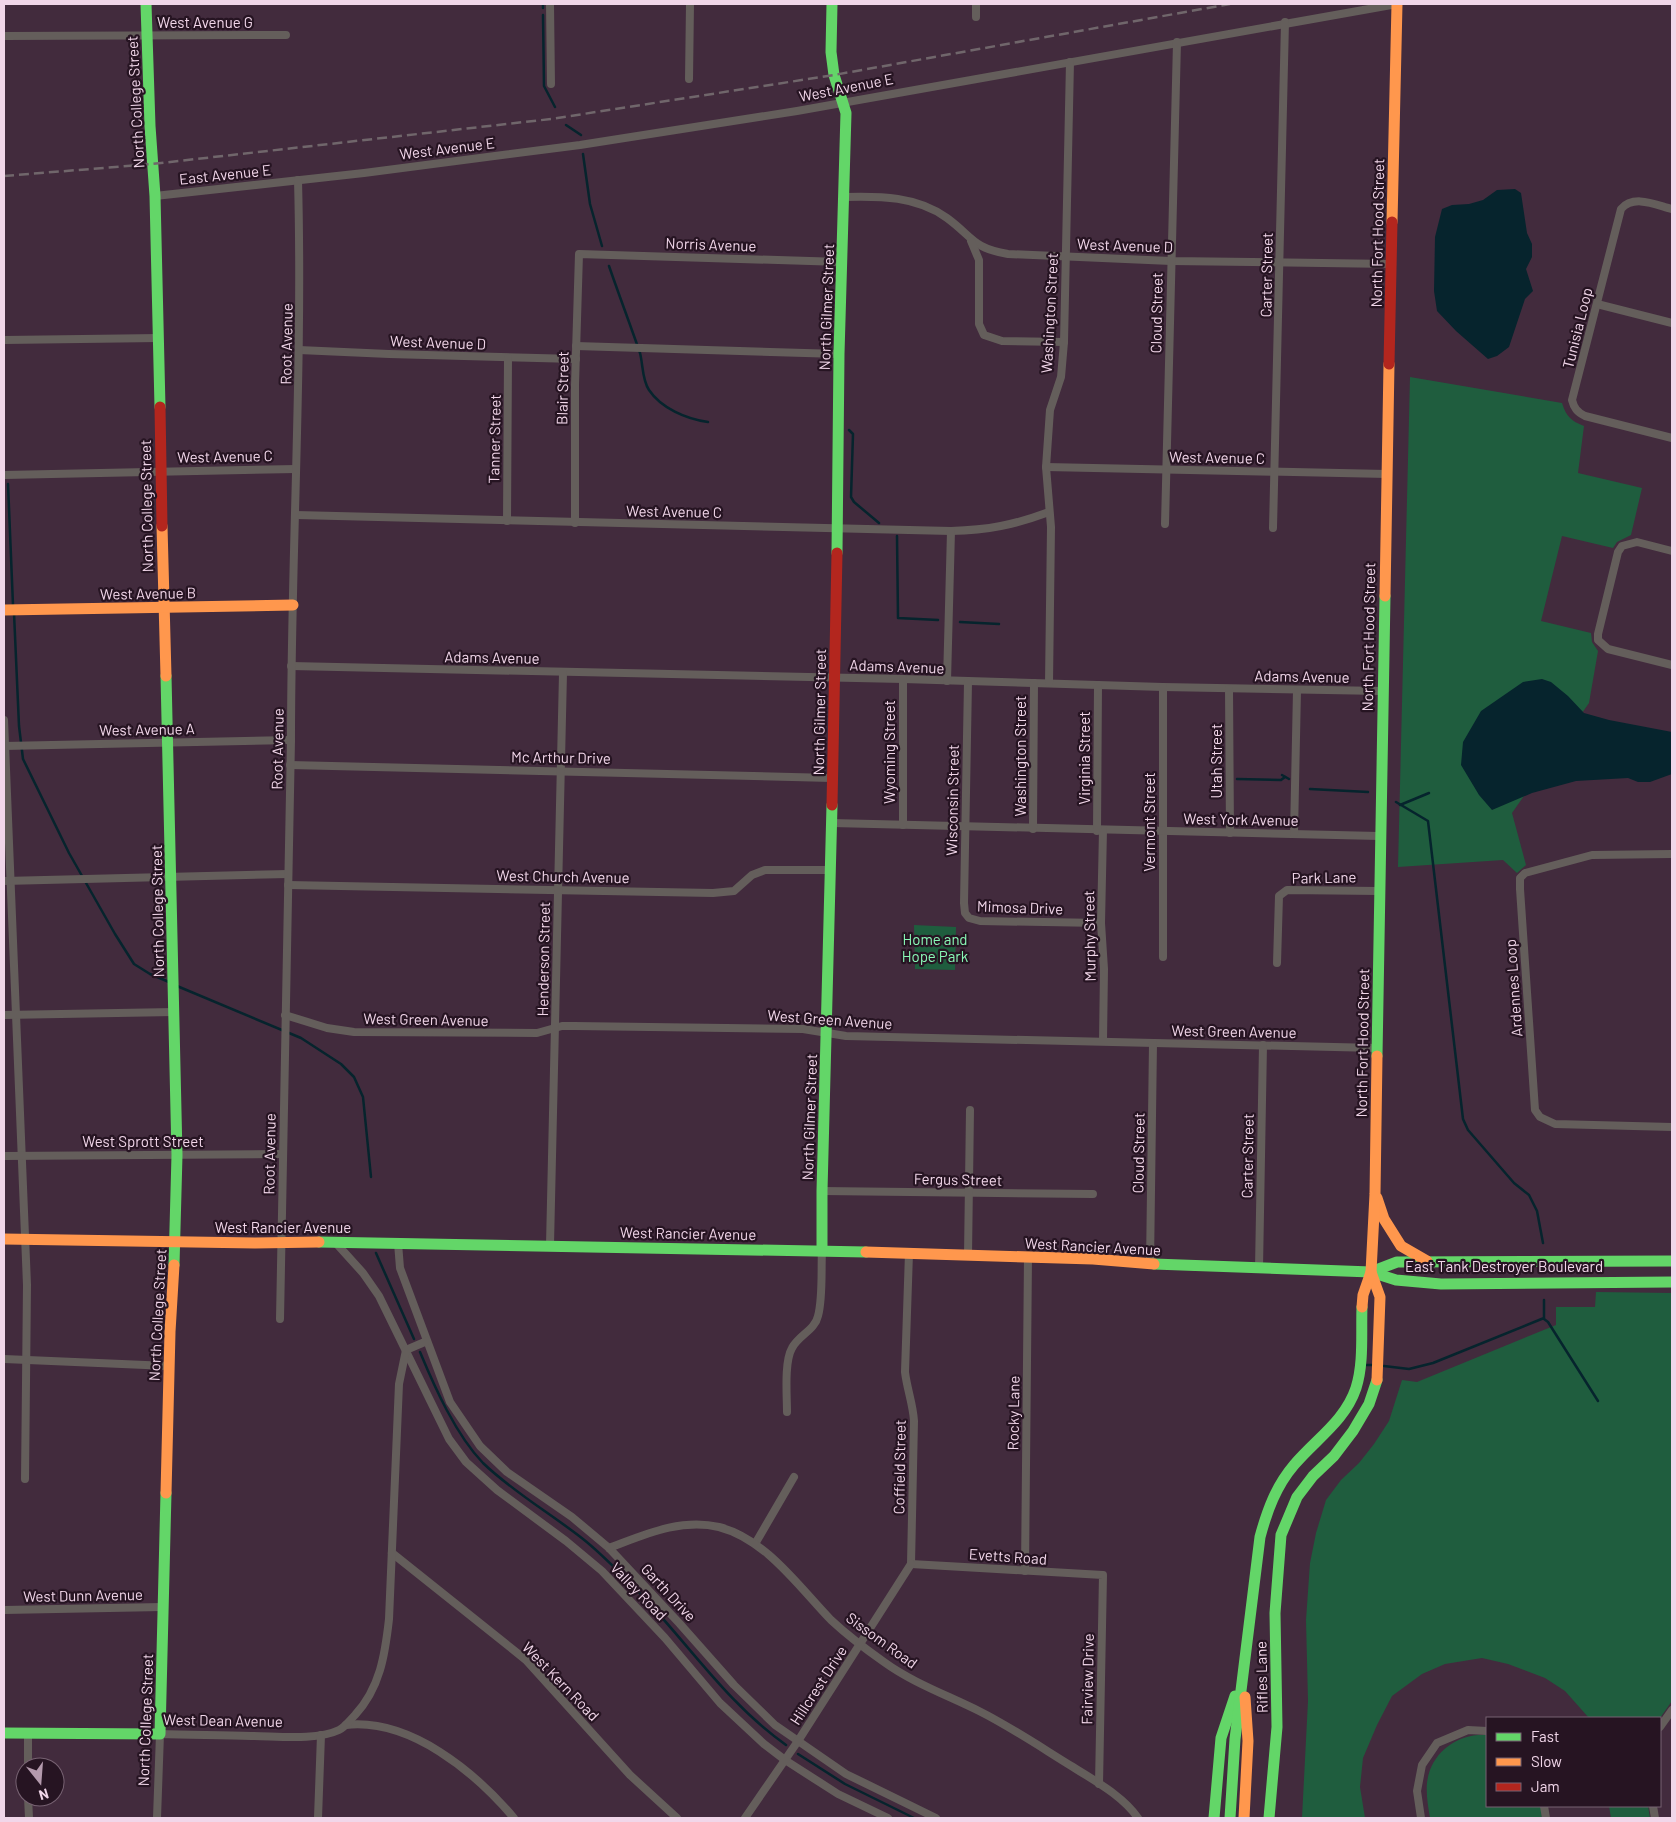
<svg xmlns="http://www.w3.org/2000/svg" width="1676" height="1822" font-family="Barlow,sans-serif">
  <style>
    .green { fill: #1f5d3e }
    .water { fill: #06242d }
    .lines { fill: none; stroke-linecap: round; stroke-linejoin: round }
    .stream { stroke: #06242d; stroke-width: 2.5 }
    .street { stroke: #645e5b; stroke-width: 8 }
    .fast { stroke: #63d668; stroke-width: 11 }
    .slow { stroke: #ff974d; stroke-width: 11 }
    .jam { stroke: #b3261e; stroke-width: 11 }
    .rail { stroke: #70666b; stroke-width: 2.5; stroke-dasharray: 10 5; stroke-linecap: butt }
    .labels { text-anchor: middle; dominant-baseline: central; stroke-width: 4.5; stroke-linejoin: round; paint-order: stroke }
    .street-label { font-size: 15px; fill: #f1d6e9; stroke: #261422 }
    .park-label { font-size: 15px; fill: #89f8b6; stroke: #261422 }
  </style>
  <rect width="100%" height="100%" fill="#422b3d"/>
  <g class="green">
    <path d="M1410 377 1562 403C1566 416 1571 421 1584 426L1578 473 1642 488 1631 535 1617 542 1613 548 1562 536 1541 621 1591 633 1592 642 1598 651 1589 703 1512 813 1526 865 1517 873 1503 860 1398 867Z"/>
    <path d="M914 925 956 927 955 970 915 969Z"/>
    <path d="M1596 1292 1672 1293V1701L1660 1718H1589L1565 1691 1545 1678 1508 1664 1482 1658 1445 1664 1422 1674 1392 1696 1377 1725 1363 1758 1360 1787 1365 1818H1302L1308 1701 1306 1620 1310 1563 1316 1533 1326 1500 1341 1480 1359 1463 1374 1444 1389 1421 1402 1380 1417 1382 1556 1325V1307H1595Z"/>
    <path d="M1478 1735H1487V1806H1541L1542 1818H1430C1428 1806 1426 1794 1427 1783 1430 1756 1452 1737 1478 1735Z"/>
    <path d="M1609 1806H1648L1650 1818H1611Z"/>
  </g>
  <g class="water">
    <path d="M1515 189 1521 193 1527 233 1532 244V257L1526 269 1533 291 1525 299 1509 347 1497 356 1488 359 1456 331 1437 311 1434 291 1435 237 1442 209 1452 205 1469 204 1483 200 1497 190Z"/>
    <path d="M1542 679 1551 682 1568 696 1584 713 1609 720 1672 732V774L1650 782H1638L1628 778 1576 781 1532 793 1492 810 1479 795 1461 765 1463 742 1481 711 1523 682Z"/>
  </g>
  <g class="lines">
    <g class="stream">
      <path d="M543 4V8"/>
      <path d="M543 15 544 86 555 107"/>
      <path d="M566 125 581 135"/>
      <path d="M583 154 590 204 602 246"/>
      <path d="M609 266C619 295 630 324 640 353 643 364 642 380 649 390 661 408 686 419 708 422"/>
      <path d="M849 430 853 434 851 497 854 502 879 523"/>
      <path d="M8 484 13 605"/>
      <path d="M897 536 898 618 938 620"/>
      <path d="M14 613 19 726 23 759 69 853 115 934 134 964 150 974 169 982"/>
      <path d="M960 622 999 624"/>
      <path d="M1282 775 1289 779"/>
      <path d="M1237 779 1281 780 1285 777"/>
      <path d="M1310 789 1368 792"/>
      <path d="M1396 802 1428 821 1463 1119 1468 1130 1514 1183 1529 1195 1537 1211 1543 1243"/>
      <path d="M1400 805 1429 793"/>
      <path d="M177 986 301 1038 341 1064 354 1077 363 1097 371 1177"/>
      <path d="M376 1253 414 1339"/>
      <path d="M1544 1319 1548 1322 1598 1401"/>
      <path d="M420 1352C435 1388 456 1435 483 1463 513 1492 550 1513 583 1539 597 1550 611 1564 624 1577 680 1631 722 1700 786 1745"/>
      <path d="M1366 1365H1373"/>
      <path d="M1384 1366 1409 1369 1433 1363 1544 1318V1300"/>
      <path d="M798 1754 845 1784 914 1818"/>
    </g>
    <g class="street">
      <path d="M550 4 551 84"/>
      <path d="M976 17V4"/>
      <path d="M4 36 286 35"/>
      <path d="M689 79 690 4"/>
      <path d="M155 196 364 173 580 145 797 111 1397 4"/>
      <path d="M844 197C880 196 917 196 947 218 973 237 972 248 1008 254L1171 261 1392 264"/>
      <path d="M1672 209C1656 205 1634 194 1621 209L1572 400C1574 408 1577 412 1585 416L1672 438"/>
      <path d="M971 241 979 260V324L984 335 1002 341 1064 342"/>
      <path d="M1597 304 1672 323"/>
      <path d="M4 340 159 338"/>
      <path d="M576 346 839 354"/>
      <path d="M299 350 389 354 576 359"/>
      <path d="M1046 467 1387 474"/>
      <path d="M4 475 296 469"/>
      <path d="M296 515 951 531C988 530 1014 525 1049 512"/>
      <path d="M507 521 508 358"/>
      <path d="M575 523V385L579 254 842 262"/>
      <path d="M1165 524 1177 42"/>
      <path d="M1273 528 1285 22"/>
      <path d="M1672 551 1637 542 1622 546 1618 552 1598 634V640L1608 649 1672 665"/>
      <path d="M291 666 903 679 1163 687 1382 691"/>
      <path d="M947 681 951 531"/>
      <path d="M968 682 964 903 965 913 969 918 980 921 1101 923"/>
      <path d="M1049 683 1051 527 1046 467 1050 410 1061 377 1064 342 1070 62"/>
      <path d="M1163 687V957"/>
      <path d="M1229 689 1230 833"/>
      <path d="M4 720 27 1285 25 1479"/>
      <path d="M4 746 291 740"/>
      <path d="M290 765 832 778"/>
      <path d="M832 823 1379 836"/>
      <path d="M903 825V679"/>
      <path d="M1033 829 1034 683"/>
      <path d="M1103 830 1101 923 1104 969 1103 1041"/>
      <path d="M1097 831 1098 685"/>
      <path d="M1294 834 1297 690"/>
      <path d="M1672 854 1592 855 1525 873 1520 878V889L1535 1110 1540 1117 1555 1124 1672 1127"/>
      <path d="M4 881 288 874"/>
      <path d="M288 885 713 893 734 891 752 875 765 870H830"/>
      <path d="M1277 963 1279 896 1287 890 1378 891"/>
      <path d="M4 1015 174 1012"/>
      <path d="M285 1015 327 1028 354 1032 537 1033 562 1026H574L803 1029 846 1036 1377 1048"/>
      <path d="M4 1156 283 1154"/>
      <path d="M822 1191 1093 1194"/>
      <path d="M335 1242 363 1273 379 1296 449 1439 466 1462 497 1490 566 1541 602 1571 665 1638 720 1703 764 1744 785 1760 838 1794 888 1818"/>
      <path d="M398 1243 400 1268 450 1402 480 1446 507 1472 572 1517 609 1548 680 1624 734 1685 775 1725 846 1774 936 1818"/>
      <path d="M550 1245 563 673"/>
      <path d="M909 1253 905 1372C907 1389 913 1404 914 1421L911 1564"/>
      <path d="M968 1255 970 1110"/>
      <path d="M1150 1264 1153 1043"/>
      <path d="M1259 1268 1263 1045"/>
      <path d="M280 1319 291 740C291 553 303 367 298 180"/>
      <path d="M4 1359 169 1366"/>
      <path d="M787 1412C787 1396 784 1362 792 1348 799 1335 815 1330 818 1316 823 1298 821 1269 822 1250"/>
      <path d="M755 1544 794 1477"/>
      <path d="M609 1548C644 1535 680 1518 719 1527 766 1539 799 1587 831 1620 846 1634 867 1650 884 1662 913 1683 947 1695 979 1711 1011 1727 1042 1748 1073 1767 1095 1781 1123 1796 1138 1818"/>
      <path d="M392 1553 526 1660 630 1775 677 1818"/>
      <path d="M911 1564 1103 1575 1099 1784"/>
      <path d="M1025 1571 1028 1257"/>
      <path d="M4 1610 162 1607"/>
      <path d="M346 1725C410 1718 475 1772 514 1818"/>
      <path d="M1660 1727 1672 1710"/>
      <path d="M28 1734V1767"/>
      <path d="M28 1797 29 1818"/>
      <path d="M1544 1806 1546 1818"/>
      <path d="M1653 1806 1655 1818"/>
      <path d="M157 1818 160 1734C190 1735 221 1735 251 1736 276 1736 316 1741 339 1730 345 1727 350 1720 355 1715 380 1688 385 1655 389 1619L399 1384 406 1350 427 1341"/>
      <path d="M318 1818 321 1735"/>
      <path d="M745 1818 798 1741 911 1564"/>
      <path d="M1421 1818 1417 1791 1422 1765 1437 1743 1468 1730 1487 1731"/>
    </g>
    <g class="fast">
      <path d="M146 4 150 126 155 196 160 407"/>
      <path d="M832 4 831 52 834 75 846 113 839 354 837 553"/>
      <path d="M166 676 177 1155 174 1265"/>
      <path d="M1377 1056 1385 596"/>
      <path d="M319 1242 866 1252"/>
      <path d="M822 1250V1191L832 805"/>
      <path d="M1154 1264 1371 1272 1396 1280 1441 1284 1672 1282"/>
      <path d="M1371 1272 1397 1262 1672 1261"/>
      <path d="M4 1733 160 1734 166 1493"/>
      <path d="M1214 1818 1221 1738 1235 1696"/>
      <path d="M1230 1818 1235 1739 1260 1537C1267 1511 1276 1486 1294 1465 1316 1439 1345 1421 1356 1388 1364 1363 1361 1333 1362 1307"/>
      <path d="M1269 1818 1277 1727 1275 1613 1281 1535 1297 1497 1313 1476 1334 1456 1353 1431 1369 1404 1377 1380"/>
    </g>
    <g class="slow">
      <path d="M1392 222 1397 4"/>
      <path d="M162 526 166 676"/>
      <path d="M1385 596 1389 364"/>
      <path d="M4 610 293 605"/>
      <path d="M1377 1198 1384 1219 1401 1246 1427 1261"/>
      <path d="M4 1239 255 1243 319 1242"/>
      <path d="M866 1252 1093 1259 1154 1264"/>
      <path d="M1371 1272 1380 1297 1377 1380"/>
      <path d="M1362 1307 1363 1295 1371 1272 1375 1194 1377 1056"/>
      <path d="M166 1493 170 1332 174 1265"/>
      <path d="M1244 1818 1248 1741 1245 1697"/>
    </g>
    <g class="jam">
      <path d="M1389 364 1392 222"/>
      <path d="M160 407 162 526"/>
      <path d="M832 805 837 553"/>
    </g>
    <path class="rail" d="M4 176 152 164 551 119 834 75 1230 4"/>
  </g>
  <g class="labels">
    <g class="street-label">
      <text x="205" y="22">West Avenue G</text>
      <text transform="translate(846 87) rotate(-11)">West Avenue E</text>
      <text transform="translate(135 102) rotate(-93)">North College Street</text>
      <text transform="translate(447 148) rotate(-7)">West Avenue E</text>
      <text transform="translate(225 174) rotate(-6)">East Avenue E</text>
      <text transform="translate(1377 233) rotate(-89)">North Fort Hood Street</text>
      <text transform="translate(711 244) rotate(2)">Norris Avenue</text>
      <text transform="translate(1125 245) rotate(2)">West Avenue D</text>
      <text transform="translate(1266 275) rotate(-89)">Carter Street</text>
      <text transform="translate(826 307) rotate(-88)">North Gilmer Street</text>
      <text transform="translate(1049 313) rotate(-87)">Washington Street</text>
      <text transform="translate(1156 313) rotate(-89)">Cloud Street</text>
      <text transform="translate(1577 328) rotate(-76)">Tunisia Loop</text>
      <text transform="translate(438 342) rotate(2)">West Avenue D</text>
      <text transform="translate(286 344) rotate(-89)">Root Avenue</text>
      <text transform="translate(562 388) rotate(-89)">Blair Street</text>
      <text transform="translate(494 439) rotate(-89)">Tanner Street</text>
      <text transform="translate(225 456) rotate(-1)">West Avenue C</text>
      <text transform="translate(1217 457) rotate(1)">West Avenue C</text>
      <text transform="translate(146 506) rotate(-91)">North College Street</text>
      <text transform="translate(674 511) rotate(1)">West Avenue C</text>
      <text transform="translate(148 593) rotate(-1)">West Avenue B</text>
      <text transform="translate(1368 637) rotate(-89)">North Fort Hood Street</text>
      <text transform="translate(492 657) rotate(1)">Adams Avenue</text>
      <text transform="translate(897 666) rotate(2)">Adams Avenue</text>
      <text transform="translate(1302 676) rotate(1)">Adams Avenue</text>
      <text transform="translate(819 712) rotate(-89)">North Gilmer Street</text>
      <text transform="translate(147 729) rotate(-1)">West Avenue A</text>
      <text transform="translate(277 749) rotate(-89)">Root Avenue</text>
      <text transform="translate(889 752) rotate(-90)">Wyoming Street</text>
      <text transform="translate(1020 756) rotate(-90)">Washington Street</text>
      <text transform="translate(561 757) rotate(1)">Mc Arthur Drive</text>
      <text transform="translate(1084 758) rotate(-90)">Virginia Street</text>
      <text transform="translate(1216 761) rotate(-90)">Utah Street</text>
      <text transform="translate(952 800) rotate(-89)">Wisconsin Street</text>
      <text transform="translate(1241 819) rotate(1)">West York Avenue</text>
      <text transform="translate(1149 822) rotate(-90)">Vermont Street</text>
      <text transform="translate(563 876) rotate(1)">West Church Avenue</text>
      <text transform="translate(1324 877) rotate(-1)">Park Lane</text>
      <text transform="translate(1020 907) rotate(2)">Mimosa Drive</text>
      <text transform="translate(157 911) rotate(-91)">North College Street</text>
      <text transform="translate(1089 936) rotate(-91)">Murphy Street</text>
      <text transform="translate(543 959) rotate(-89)">Henderson Street</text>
      <text transform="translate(1513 988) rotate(-94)">Ardennes Loop</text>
      <text transform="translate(426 1019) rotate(1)">West Green Avenue</text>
      <text transform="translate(830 1019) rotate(4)">West Green Avenue</text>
      <text transform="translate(1234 1031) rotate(1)">West Green Avenue</text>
      <text transform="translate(1362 1043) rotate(-89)">North Fort Hood Street</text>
      <text transform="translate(809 1117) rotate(-88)">North Gilmer Street</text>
      <text x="143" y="1141">West Sprott Street</text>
      <text transform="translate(1138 1153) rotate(-89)">Cloud Street</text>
      <text transform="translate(269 1154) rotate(-89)">Root Avenue</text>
      <text transform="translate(1247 1156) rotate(-89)">Carter Street</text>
      <text transform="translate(958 1179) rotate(1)">Fergus Street</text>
      <text x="283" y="1227">West Rancier Avenue</text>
      <text transform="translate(688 1233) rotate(1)">West Rancier Avenue</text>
      <text transform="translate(1093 1246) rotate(3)">West Rancier Avenue</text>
      <text x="1504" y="1266">East Tank Destroyer Boulevard</text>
      <text transform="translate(157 1315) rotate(-87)">North College Street</text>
      <text transform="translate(1013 1413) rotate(-89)">Rocky Lane</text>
      <text transform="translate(899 1467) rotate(-89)">Coffield Street</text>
      <text transform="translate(1008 1556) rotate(4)">Evetts Road</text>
      <text transform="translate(639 1591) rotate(46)">Valley Road</text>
      <text transform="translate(669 1592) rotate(47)">Garth Drive</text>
      <text transform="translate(83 1595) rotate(-1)">West Dunn Avenue</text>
      <text transform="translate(882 1640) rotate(36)">Sissom Road</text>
      <text transform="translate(1261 1677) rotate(-91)">Rifles Lane</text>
      <text transform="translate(1087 1679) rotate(-89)">Fairview Drive</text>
      <text transform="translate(561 1681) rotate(46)">West Kern Road</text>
      <text transform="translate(818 1685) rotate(-57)">Hillcrest Drive</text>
      <text transform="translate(145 1720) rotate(-88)">North College Street</text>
      <text transform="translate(223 1720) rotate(1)">West Dean Avenue</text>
    </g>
    <g class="park-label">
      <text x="935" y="939">Home and<tspan x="935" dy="17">Hope Park</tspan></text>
    </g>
  </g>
  <rect width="1676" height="1822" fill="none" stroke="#f1d6e9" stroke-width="10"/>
  <rect x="1486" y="1717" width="175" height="90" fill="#261422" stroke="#776272"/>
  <rect x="1496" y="1733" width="25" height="8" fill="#63d668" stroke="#776272"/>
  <text x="1531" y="1742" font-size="15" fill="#f1d6e9">Fast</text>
  <rect x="1496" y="1758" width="25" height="8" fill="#ff974d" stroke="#776272"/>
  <text x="1531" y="1767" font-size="15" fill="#f1d6e9">Slow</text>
  <rect x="1496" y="1783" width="25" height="8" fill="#b3261e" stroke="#776272"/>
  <text x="1531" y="1792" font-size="15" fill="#f1d6e9">Jam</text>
  <g transform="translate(40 1782) rotate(163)"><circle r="24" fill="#261422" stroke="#776272"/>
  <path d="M0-4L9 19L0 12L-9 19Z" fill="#b49aad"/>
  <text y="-8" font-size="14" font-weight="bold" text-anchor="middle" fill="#f1d6e9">N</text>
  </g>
</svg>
